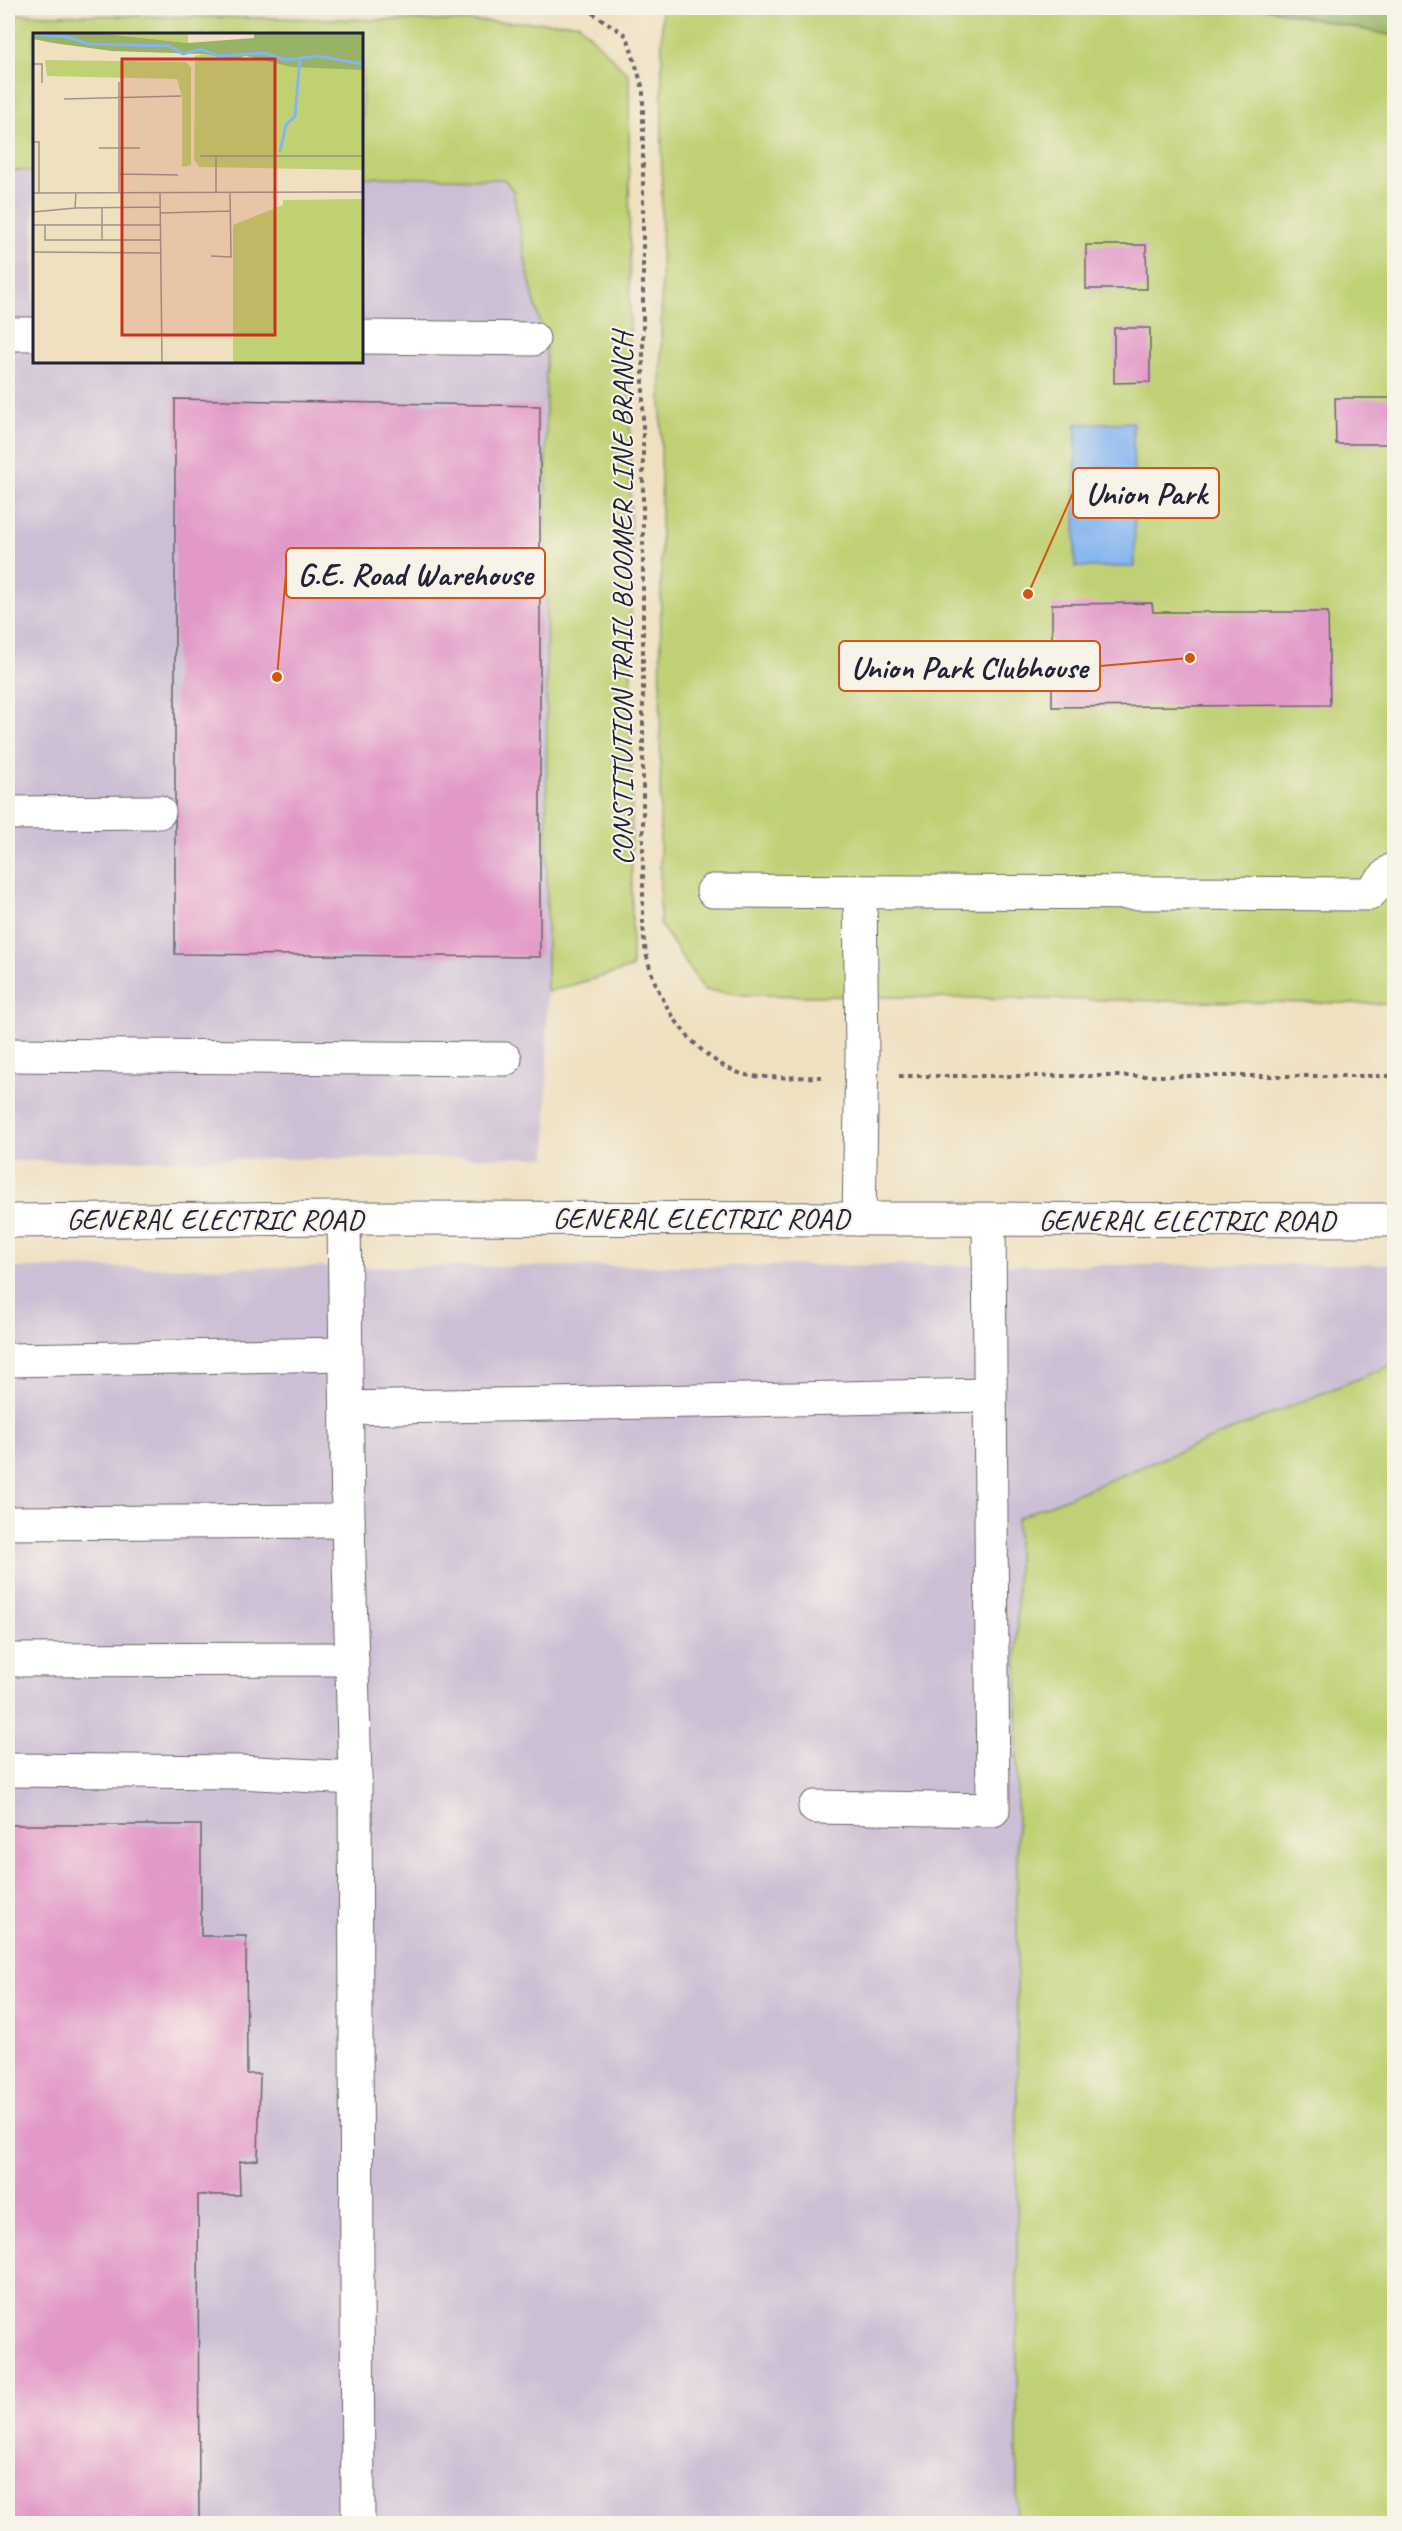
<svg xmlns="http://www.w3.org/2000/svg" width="1402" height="2531" font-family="Caveat,sans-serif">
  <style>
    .industrial { fill: #ccbed4 }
    .green { fill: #c0d174; stroke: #717a58; stroke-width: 1.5 }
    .forest { fill: #98b366; stroke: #5d6a50; stroke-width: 1.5 }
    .water { fill: #85b5f1; stroke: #546c96; stroke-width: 1.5 }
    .building { fill: #e299c8 }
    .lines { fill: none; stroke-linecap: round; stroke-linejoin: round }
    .minor-casing { stroke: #6a646a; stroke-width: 35 }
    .major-casing { stroke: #6a646a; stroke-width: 35 }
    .path { stroke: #6a646a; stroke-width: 4; stroke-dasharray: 4.5 4.5; stroke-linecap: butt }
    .minor { stroke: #fff; stroke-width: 33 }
    .major { stroke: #fff; stroke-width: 33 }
    .labels { text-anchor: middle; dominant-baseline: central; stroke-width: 4.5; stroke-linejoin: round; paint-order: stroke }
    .street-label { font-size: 30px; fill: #22223b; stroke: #f7f3e8 }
    .inset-river { fill: none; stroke: #85b5f1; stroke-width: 3 }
    .inset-road { fill: none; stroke: #9d948b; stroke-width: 1.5 }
    .view { fill: #c8321e; fill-opacity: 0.15; stroke: #c8321e; stroke-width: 3 }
    .inset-edge { fill: none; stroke: #22223b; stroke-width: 3 }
    .leader { fill: none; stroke: #d45411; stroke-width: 2 }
    .callout-dot { fill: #d45411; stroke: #f7f3e8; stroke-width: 2 }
    .callout { fill: #f7f3e8; stroke: #d45411; stroke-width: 2 }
    .callout-label { font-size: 32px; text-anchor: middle; font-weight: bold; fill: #22223b }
  </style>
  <rect width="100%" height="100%" fill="#f7f3e8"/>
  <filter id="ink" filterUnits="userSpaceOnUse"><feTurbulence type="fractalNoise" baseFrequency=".0167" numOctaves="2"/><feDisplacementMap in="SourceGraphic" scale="12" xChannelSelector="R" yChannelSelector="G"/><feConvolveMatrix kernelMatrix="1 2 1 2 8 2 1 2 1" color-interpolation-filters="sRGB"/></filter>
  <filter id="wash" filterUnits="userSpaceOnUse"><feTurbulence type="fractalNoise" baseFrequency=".008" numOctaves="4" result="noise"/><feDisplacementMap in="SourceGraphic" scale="24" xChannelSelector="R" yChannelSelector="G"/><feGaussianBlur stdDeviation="1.35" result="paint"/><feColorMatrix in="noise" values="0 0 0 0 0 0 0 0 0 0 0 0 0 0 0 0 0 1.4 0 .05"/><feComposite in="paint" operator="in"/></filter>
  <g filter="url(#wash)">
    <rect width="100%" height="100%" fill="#efe0c0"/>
    <g class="industrial">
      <path d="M8 170 34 171V362H362V177L504 179 513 191 527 269 546 348 547 1157 8 1161Z"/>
      <path d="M1394 1264V1364L1017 1518V2523H8V1268Z"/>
    </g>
    <g class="green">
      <path d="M662 8H1264L1394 36V1004L747 995 704 990 660 924Z"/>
      <path d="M8 14 578 23 629 75 632 968 547 992 546 349 527 269 513 191 504 179 362 177V34H34V171L8 170Z"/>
      <path d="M1394 1364V2523H1017V1518Z"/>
    </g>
    <path class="forest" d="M1264 8H1394V36Z"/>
    <path class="water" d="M1133 422 1135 567H1075L1076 424Z"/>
    <g id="blocks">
      <g class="building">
        <path d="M1086 245H1146L1147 289H1086Z"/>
        <path d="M1114 328H1150V382L1114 383Z"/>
        <path d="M1335 398H1394V444H1336Z"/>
        <path d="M175 399 540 406V957L175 954Z"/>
        <path d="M1152 603 1153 612H1328L1330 705 1052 707V604Z"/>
        <path d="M8 1825H201V1936H246L247 2074H260L258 2160 239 2162 240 2195H198L199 2524H8Z"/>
      </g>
    </g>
  </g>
  <g filter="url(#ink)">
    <use href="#blocks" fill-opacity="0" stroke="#6a646a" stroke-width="1.5"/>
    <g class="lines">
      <g class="minor-casing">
        <g id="minor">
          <path d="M8 334H34"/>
          <path d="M362 337 533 339"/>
          <path d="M8 813 159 812"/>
          <path d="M713 891 1369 894 1391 871 1394 872"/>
          <path d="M8 1055 505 1059"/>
          <path d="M344 1218 348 1521 355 1778 358 2524"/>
          <path d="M859 1219 862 1053 860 892"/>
          <path d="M8 1360 346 1354"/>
          <path d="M347 1408 989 1395"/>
          <path d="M8 1523 348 1521"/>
          <path d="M8 1660 352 1659"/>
          <path d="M8 1770 239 1772 355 1778"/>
          <path d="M815 1807 993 1810 989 1221"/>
        </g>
      </g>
      <g class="major-casing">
        <path id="major" d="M8 1221 344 1218 1394 1220"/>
      </g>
      <g class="path">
        <path d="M585 8 627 36 643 89V924C644 935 644 946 647 957 658 1004 694 1058 742 1074 758 1079 806 1077 825 1077"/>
        <path d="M899 1076H1394"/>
      </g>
      <use href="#minor" class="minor"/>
      <use href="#major" class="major"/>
    </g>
  </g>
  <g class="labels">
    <g class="street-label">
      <text transform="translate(622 599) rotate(-90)">CONSTITUTION TRAIL BLOOMER LINE BRANCH</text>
      <text x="701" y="1218">GENERAL ELECTRIC ROAD</text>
      <text x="215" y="1219">GENERAL ELECTRIC ROAD</text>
      <text x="1187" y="1220">GENERAL ELECTRIC ROAD</text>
    </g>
  </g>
  <g transform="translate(33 33)">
    <rect width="330" height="330" fill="#efe0c0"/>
    <path d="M64 0H155V10ZM171 21 330 37V137L166 134 161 127 162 23ZM12 27 153 29 158 34V132L149 134V64L144 46 14 43ZM330 166V330H200V192L250 172V167Z" fill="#c0d174"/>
    <path d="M0 0H64L155 10 221 5V0H330V37L258 34 213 23 200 26 171 21 79 18 20 10 0 6Z" fill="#98b366"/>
    <path class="inset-river" d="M0 1 35 4 55 11 137 13 150 21 168 16 185 23 231 20 252 27 285 23 330 31M247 119 253 92 262 83 267 25"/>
    <path class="inset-road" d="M0 31H9V50M86 49V159M31 66 148 63M0 109H6V160M66 115H107M167 123H330M86 141 145 142M127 159 129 330M183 159V123M0 160 330 159M42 175 127 174M69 175V207M0 179 42 175 43 160M127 180 197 178M0 192H127M12 192V207H128M0 219 128 220M178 223 198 224 197 159"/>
    <path class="view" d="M89 26H242V302H89Z"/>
    <rect width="330" height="330" class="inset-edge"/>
  </g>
  <path class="leader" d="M1028 594L1073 493M277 677L286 573M1190 658L1100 666"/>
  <g class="callout-dot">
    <circle cx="1028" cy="594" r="6"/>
    <circle cx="277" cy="677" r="6"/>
    <circle cx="1190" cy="658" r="6"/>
  </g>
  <g class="callout">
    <rect x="1073" y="468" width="146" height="50" rx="6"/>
    <rect x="286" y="548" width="259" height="50" rx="6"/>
    <rect x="839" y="641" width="261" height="50" rx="6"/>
  </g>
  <g class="callout-label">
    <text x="1146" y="504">Union Park</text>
    <text x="415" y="585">G.E. Road Warehouse</text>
    <text x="969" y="678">Union Park Clubhouse</text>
  </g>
  <rect width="1402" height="2531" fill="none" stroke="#f7f3e8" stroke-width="30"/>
</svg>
